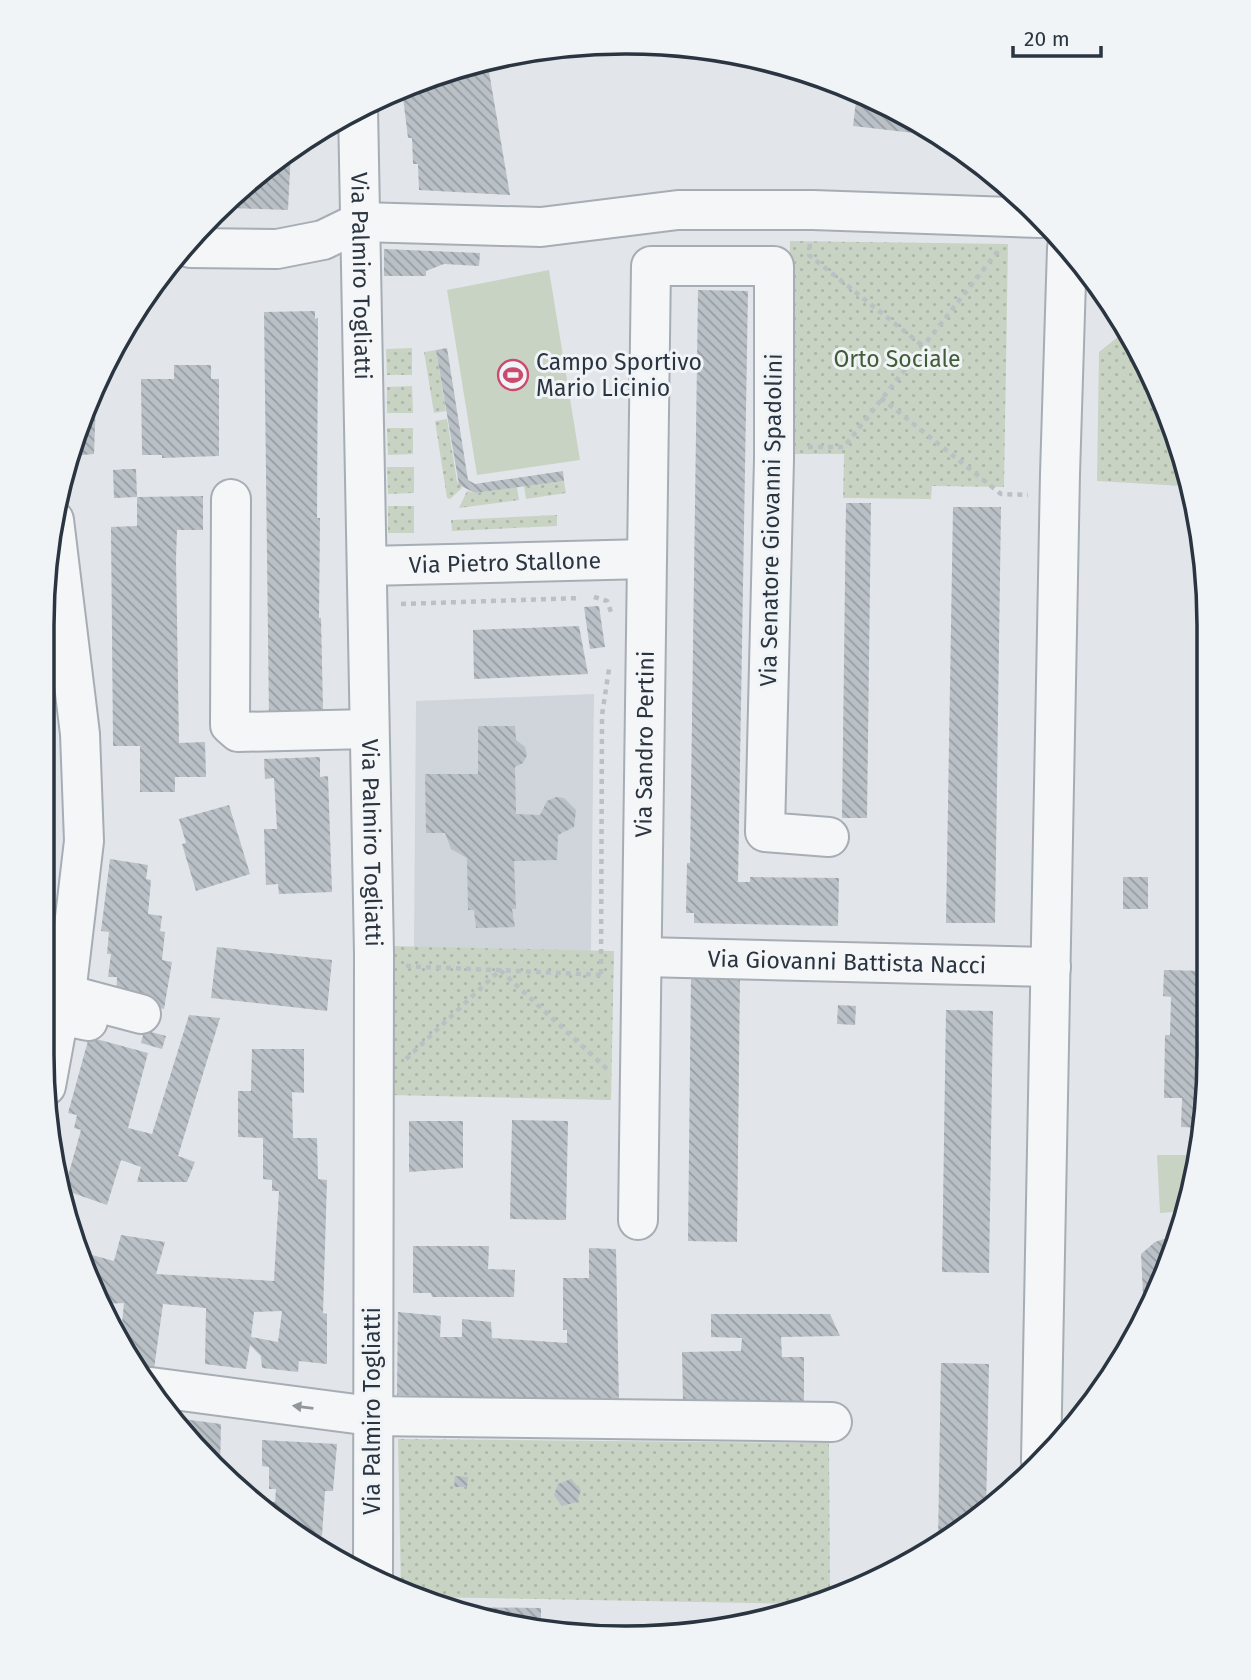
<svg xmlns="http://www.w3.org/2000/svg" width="1251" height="1680" font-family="'Fira Sans',sans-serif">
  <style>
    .built { fill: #d0d5db }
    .grass { fill: url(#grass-dots) }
    .garden { fill: #c9d3c3 }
    .building { fill: url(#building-back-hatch); fill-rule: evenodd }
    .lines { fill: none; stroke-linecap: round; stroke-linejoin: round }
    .minor-casing { stroke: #a7adb4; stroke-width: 42 }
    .path { stroke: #bbc0c5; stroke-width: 4.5; stroke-dasharray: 5 5; stroke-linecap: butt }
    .minor { stroke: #f4f6f8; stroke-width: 38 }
    .oneway { fill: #8f969c }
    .labels { text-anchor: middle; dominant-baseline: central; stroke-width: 6; stroke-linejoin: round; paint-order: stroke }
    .street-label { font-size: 23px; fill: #2a3541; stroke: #f1f4f7 }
    .park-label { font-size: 23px; fill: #435c38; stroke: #f1f4f7 }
    .poi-label { font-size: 23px; fill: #2a3541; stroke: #f1f4f7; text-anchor: start }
    .rim { fill: none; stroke: #2a3541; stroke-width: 3.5 }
  </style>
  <defs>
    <pattern id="grass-dots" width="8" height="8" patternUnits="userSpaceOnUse" patternTransform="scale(1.75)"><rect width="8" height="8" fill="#c9d3c3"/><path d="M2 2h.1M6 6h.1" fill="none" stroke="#adb6a9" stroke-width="1.8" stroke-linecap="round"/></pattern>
    <pattern id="building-back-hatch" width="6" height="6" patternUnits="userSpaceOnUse" patternTransform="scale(1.75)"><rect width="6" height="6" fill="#b9c0c6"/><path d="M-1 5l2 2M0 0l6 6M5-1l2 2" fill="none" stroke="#979da2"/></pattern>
  </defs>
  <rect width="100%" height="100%" fill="#e2e6ea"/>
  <path class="built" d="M594 694 591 951 414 947 416 701Z"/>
  <g class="grass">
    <path d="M790 241 1008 244 1004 487 932 486 931 499 843 498 844 454H788Z"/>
    <path d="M1124 332C1155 386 1176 421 1183 486L1097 481 1099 352Z"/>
    <path d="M412 348V375H387L386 349Z"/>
    <path d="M436 350 446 411 434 413 424 352Z"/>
    <path d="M412 386 413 413H387V387Z"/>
    <path d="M447 419 457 481 462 488 450 499 447 498 435 421Z"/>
    <path d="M387 428H413V454L388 455Z"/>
    <path d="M387 467H414V493L388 494Z"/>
    <path d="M564 481 566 493 526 499 524 486Z"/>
    <path d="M517 487 519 500 459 508 467 491 475 493Z"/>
    <rect x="388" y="506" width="26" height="27"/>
    <path d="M557 515V526L452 531 451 520Z"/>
    <path d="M392 946 614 951 611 1100 389 1095Z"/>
    <path d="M398 1439 829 1443 830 1598 806 1604 425 1597 401 1589Z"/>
  </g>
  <g class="garden">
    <path d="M549 270 580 460 477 475 447 290Z"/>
    <path d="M1157 1155H1197L1187 1211 1160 1213Z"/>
  </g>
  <g class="building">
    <path d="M487 60 510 195 419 190 418 164H413L412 138H408L402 89Z"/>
    <path d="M857 93 918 120 940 136 853 126Z"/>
    <path d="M291 150 288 210 230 208 271 162Z"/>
    <path d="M384 249 480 253 479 266 444 264 426 271V276H384Z"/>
    <path d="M698 290 748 291 738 882H750V877L839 878 838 926 694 923V913H686L687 863H690Z"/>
    <path d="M315 311V319L318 318 317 518H320L319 618H321L323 710H319L320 717H269L264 312Z"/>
    <path d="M447 348 468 480 475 484 563 471 564 481 475 493 459 485 436 350Z"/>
    <path d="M174 365H211V379H219V456L162 458V455H142L141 379H174Z"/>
    <path d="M96 400 94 454 70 456 94 404Z"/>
    <path d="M128 469H136L137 497 114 498 113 470Z"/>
    <path d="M203 496V530H177L176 559 179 743 205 742 206 777H175V792H140V746H113L111 527 137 526V497Z"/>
    <path d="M846 503H871L867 818H842Z"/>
    <path d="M953 507H1001L995 923H946Z"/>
    <path d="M599 606 605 647 590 649 584 607Z"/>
    <path d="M579 626 588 674 474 679 473 630Z"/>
    <path d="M478 726H515L516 740 525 747 527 755 523 763 515 767 516 814 540 815 547 801 556 797 564 798 576 810 574 827 558 835 557 860 514 861 516 909H512L515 927 476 928 474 910H468L467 858 451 849 445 833H426L425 774H478Z"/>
    <path d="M320 757V777L328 776 332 892 279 894 278 884 266 885 264 829H277L274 778 265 779 264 759Z"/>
    <path d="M43 781 54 782 47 836 53 837 44 918Z"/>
    <path d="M229 805 250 874 196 891 182 844 186 843 179 819Z"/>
    <path d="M110 859 148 865 146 879 151 880 148 914 162 916 160 931 165 932 162 960 172 962 164 1009 116 998 117 977H108L111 954H107L109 932 101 931Z"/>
    <rect x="1123" y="877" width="25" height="32"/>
    <path d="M217 947 332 960 327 1011 211 998Z"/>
    <path d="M1164 970 1207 971 1208 1093 1202 1128 1181 1127 1182 1098H1164L1165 1035H1170L1171 997 1163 996Z"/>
    <path d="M691 976H740L737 1242 688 1241Z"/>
    <path d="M838 1005 856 1006 855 1025 837 1024Z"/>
    <path d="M946 1010 993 1011 989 1273 942 1272Z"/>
    <path d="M189 1015 220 1018 178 1156 195 1162 187 1182H137L141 1167 121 1160 107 1205 64 1190 81 1130 74 1128 77 1115 68 1113 89 1037 148 1053 128 1128 152 1134Z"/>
    <path d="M144 1030 166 1036 162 1049 141 1043Z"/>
    <path d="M252 1049H304V1093L292 1092 293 1138H317L318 1179 327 1180 323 1313 327 1314V1364L299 1361 298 1372 262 1368 261 1356 250 1345 246 1369 205 1364 206 1308 163 1304 154 1369 136 1367 120 1345 124 1303 103 1304 81 1252 114 1261 121 1235 165 1242 156 1274 274 1281 279 1191H272V1180L263 1179V1138L238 1137V1091H251ZM282 1311 278 1342 251 1337 254 1312Z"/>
    <path d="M512 1120 568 1121 566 1220 510 1219Z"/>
    <path d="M409 1121H463V1168L409 1172Z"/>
    <path d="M1178 1234 1144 1315 1141 1254 1155 1242Z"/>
    <path d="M413 1246H489L488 1269 515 1270 514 1297H432L431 1293H413Z"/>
    <path d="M589 1248 616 1249 619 1404 397 1395 398 1312 441 1316 440 1337H462V1319L491 1322 492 1338 567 1343V1330H563V1278H589Z"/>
    <path d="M711 1314H830L840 1336 781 1337 782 1357H804V1404H683L682 1352 741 1351 742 1338 711 1337Z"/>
    <path d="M941 1363 989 1364 986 1512 938 1542Z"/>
    <path d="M175 1418 221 1424 220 1472 213 1467Z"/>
    <path d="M262 1440 337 1444 333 1491H325L322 1536 308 1535 261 1501 275 1502 276 1489H269V1467L262 1466Z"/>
    <path d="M455 1476 468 1477 467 1487H454Z"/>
    <path d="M571 1479 581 1490 577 1502 562 1506 554 1495 558 1484Z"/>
    <path d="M455 1607 541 1608V1629L511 1627Z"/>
  </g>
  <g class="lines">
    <g class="minor-casing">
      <g id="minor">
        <path id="s1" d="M358 108 374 954 373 1580"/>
        <path d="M190 248 277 249 323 240 360 222 541 227 678 210H813L1040 218"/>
        <path d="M231 499 230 725 238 732 369 729"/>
        <path d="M54 520 80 734 84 841 66 994 141 1014"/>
        <path id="s2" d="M367 566 646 559"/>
        <path id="s3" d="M644 957 1051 967"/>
        <path d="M46 1086 59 1015 88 1021"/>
        <path id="s4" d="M638 1220 651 266H774V459L765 832 829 837"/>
        <path d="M151 1387 371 1416 832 1422"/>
        <path d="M1041 1461 1060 474 1067 248"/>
      </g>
    </g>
    <g class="path">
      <path d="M810 244 809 255 923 346"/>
      <path d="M881 398 1001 494 1028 495"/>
      <path d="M808 447H844L998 251"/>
      <path d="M594 597 607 601 611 612"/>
      <path d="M401 604 581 598"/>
      <path d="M406 966 604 975"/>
      <path d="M601 974 602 715 609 669"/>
      <path d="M406 1059 500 970 607 1069"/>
    </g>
    <use href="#minor" class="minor"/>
  </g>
  <defs><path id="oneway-solid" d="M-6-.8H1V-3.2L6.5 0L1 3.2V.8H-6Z" transform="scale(1.75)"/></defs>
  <use class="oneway" href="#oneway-solid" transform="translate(303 1407) rotate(-173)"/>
  <defs>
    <g id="stadium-ring" transform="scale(1.575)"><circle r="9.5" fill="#f1f4f7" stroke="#ca4b6d" stroke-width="1.5"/><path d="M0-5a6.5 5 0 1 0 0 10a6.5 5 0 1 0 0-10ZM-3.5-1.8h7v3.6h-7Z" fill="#ca4b6d"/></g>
  </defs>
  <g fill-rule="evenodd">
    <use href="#stadium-ring" x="513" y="375"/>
  </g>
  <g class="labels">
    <g class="street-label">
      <text stroke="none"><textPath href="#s1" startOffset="168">Via Palmiro Togliatti</textPath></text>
      <text transform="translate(771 520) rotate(-89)">Via Senatore Giovanni Spadolini</text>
      <text stroke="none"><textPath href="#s2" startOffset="138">Via Pietro Stallone</textPath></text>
      <text stroke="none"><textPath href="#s4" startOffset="476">Via Sandro Pertini</textPath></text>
      <text stroke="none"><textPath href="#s1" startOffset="735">Via Palmiro Togliatti</textPath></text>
      <text stroke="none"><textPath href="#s3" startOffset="203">Via Giovanni Battista Nacci</textPath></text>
      <text transform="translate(372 1411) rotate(-90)">Via Palmiro Togliatti</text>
    </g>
    <g class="park-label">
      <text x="897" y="359">Orto Sociale</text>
    </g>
    <g class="poi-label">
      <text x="536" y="362">Campo Sportivo<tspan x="536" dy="26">Mario Licinio</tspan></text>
    </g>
  </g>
  <path d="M0 0H1251V1680H0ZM625 54H626A571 571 0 0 1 1197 625V1055A571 571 0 0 1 626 1626H625A571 571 0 0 1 54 1055V625A571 571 0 0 1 625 54Z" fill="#f1f4f7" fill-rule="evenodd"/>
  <path class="rim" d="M625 54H626A571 571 0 0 1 1197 625V1055A571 571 0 0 1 626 1626H625A571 571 0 0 1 54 1055V625A571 571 0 0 1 625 54Z"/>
  <path d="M1013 46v10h88v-10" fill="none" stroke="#2a3541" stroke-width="3.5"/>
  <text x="1024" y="46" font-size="21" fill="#2a3541" stroke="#f1f4f7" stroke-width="5" paint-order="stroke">20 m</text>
</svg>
